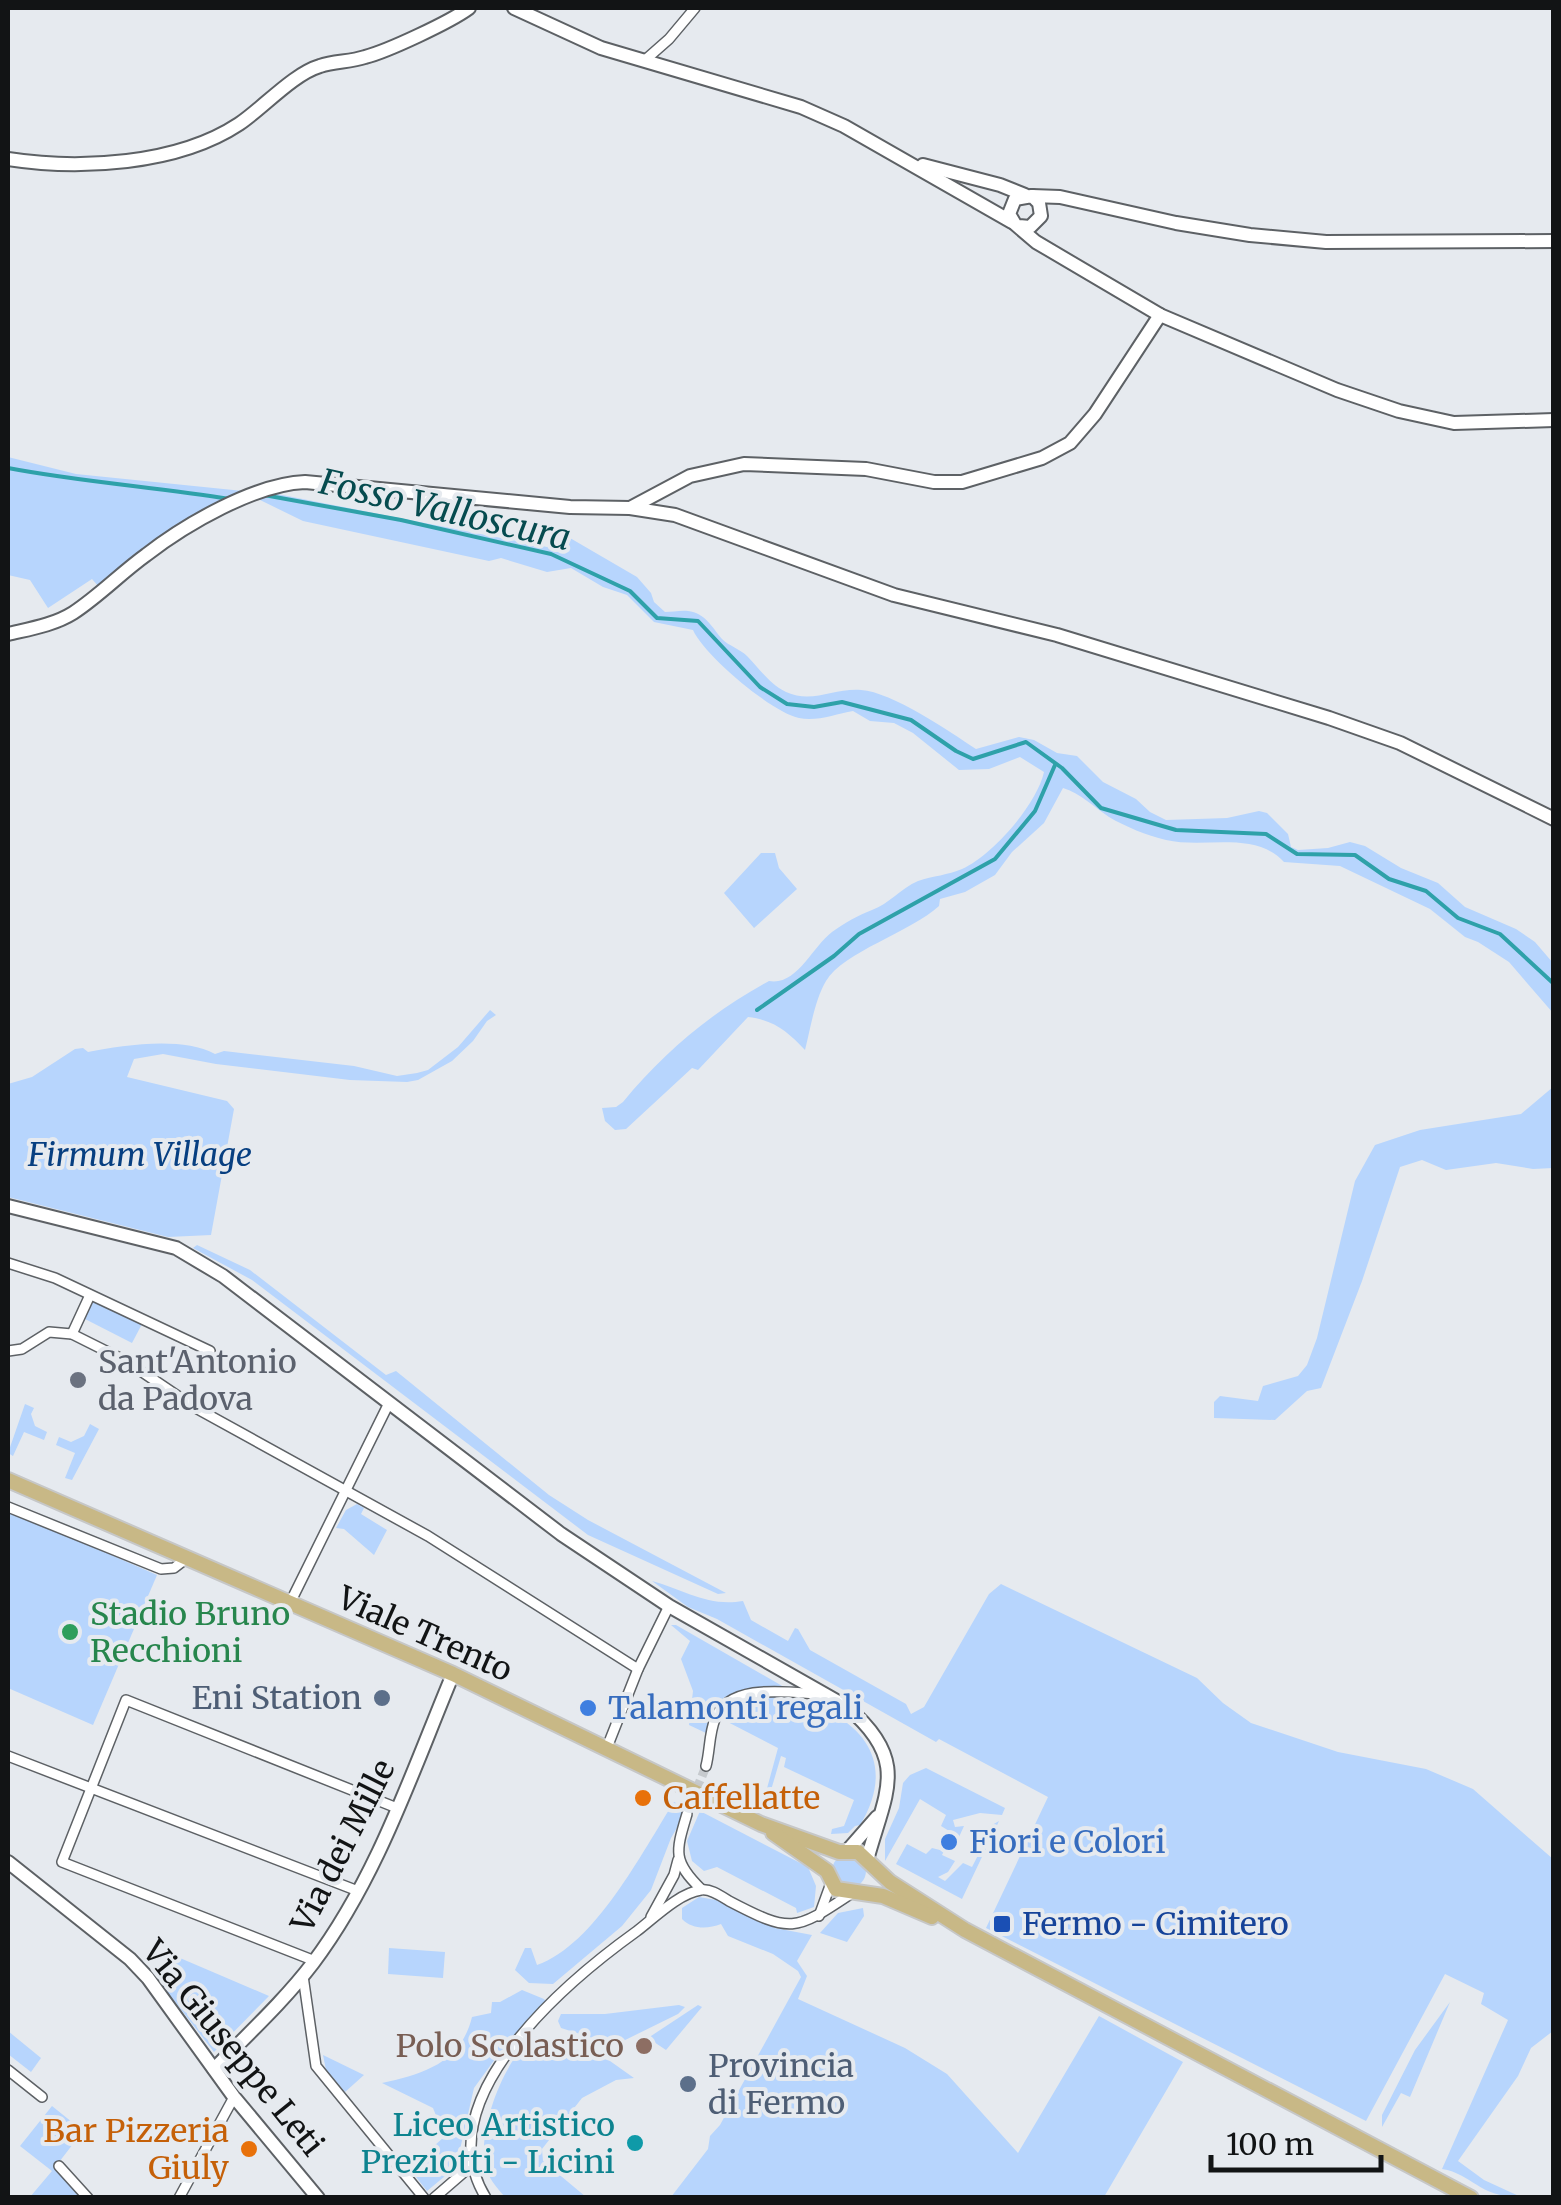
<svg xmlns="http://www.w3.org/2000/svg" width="1561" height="2205" font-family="Merriweather,serif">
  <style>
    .green { fill: #b7d5fd }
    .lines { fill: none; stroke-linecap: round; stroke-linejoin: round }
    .stream { stroke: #2ea1a9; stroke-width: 4 }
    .street-tunnel { stroke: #c6cace; stroke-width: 9; stroke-dasharray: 9 4.5; stroke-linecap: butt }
    .street-casing { stroke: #5d6165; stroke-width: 12 }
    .secondary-casing { stroke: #5d6165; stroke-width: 16 }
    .primary-casing { stroke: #c6c7c7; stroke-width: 18 }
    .street { stroke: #fff; stroke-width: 9 }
    .secondary { stroke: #fff; stroke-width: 12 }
    .primary { stroke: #c8b886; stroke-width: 14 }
    .worship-dot { fill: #6b7280; stroke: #e6eaef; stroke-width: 4 }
    .leisure-dot { fill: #2e9e5b; stroke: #e6eaef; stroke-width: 4 }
    .service-dot { fill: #5c6f8a; stroke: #e6eaef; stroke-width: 4 }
    .shop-dot { fill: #3f7fe0; stroke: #e6eaef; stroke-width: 4 }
    .food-dot { fill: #e8710a; stroke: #e6eaef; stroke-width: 4 }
    .transit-dot { fill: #1a4fb4; stroke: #e6eaef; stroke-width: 4 }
    .education-dot { fill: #8d6e63; stroke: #e6eaef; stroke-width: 4 }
    .culture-dot { fill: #0f9aa8; stroke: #e6eaef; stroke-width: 4 }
    .labels { text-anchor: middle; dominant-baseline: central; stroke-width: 8; stroke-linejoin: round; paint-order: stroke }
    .park-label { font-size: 32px; font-style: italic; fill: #073f81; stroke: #e6eaef }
    .worship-label { font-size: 32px; fill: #5b616d; stroke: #e6eaef; text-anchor: start }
    .leisure-label { font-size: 32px; fill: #27864d; stroke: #e6eaef; text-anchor: start }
    .street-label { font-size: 32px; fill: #121415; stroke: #e6eaef }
    .service-label { font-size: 32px; fill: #4e5e75; stroke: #e6eaef; text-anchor: end }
    .shop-label { font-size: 32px; fill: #366cbe; stroke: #e6eaef; text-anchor: start }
    .food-label { font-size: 32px; fill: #c56008; stroke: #e6eaef; text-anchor: start }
    .transit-label { font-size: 32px; fill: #164399; stroke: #e6eaef; text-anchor: start }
    .education-label { font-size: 32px; fill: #785e54; stroke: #e6eaef; text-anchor: end }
    .culture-label { font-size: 32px; fill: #0d838f; stroke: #e6eaef; text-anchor: end }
    .water-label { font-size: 35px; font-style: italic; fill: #064b4f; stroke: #e6eaef }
  </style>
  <rect width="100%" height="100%" fill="#e6eaef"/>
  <g class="green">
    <path d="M8 457 76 474 243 491 99 587 92 579 48 608 30 580 8 575Z"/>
    <path d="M267 492 547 547 570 538 637 577 651 593 654 602 665 612C672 612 681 610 688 611 705 613 712 627 722 639 729 646 740 649 747 656 760 669 769 684 786 692 812 704 834 688 861 690 892 692 949 731 976 749L1019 737 1034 740 1057 753 1077 756 1103 782 1136 799 1150 812 1166 820 1227 818 1259 811 1267 813 1288 834 1291 847 1298 850 1328 848 1350 842 1365 846 1401 868 1438 883 1465 907 1516 929 1535 942 1553 963V1013L1509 962 1478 942 1465 937 1430 909 1340 866 1284 862C1255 830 1204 849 1166 840 1146 835 1126 827 1109 817 1094 807 1080 793 1063 788L1044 823 1012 852 995 875 965 892 940 899 939 906C911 932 843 952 826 981 814 1002 811 1027 805 1050 788 1032 774 1020 748 1017L698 1070 692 1068 626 1129 615 1130 605 1121 602 1108 616 1107 623 1102C663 1053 713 1011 769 981 797 986 812 947 832 932 846 922 857 916 872 910 889 904 901 888 918 881 933 876 948 875 962 869 993 855 1037 804 1044 772L1020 757 989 769 959 770 913 733 894 723 870 721 853 711C836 714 816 722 799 718 771 712 704 655 693 630L654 622 627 595 603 587 571 568 547 572 501 558 489 561 303 521 258 499Z"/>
    <path d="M761 853H775L779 868 797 889 754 928 724 893Z"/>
    <path d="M490 1010 496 1015 487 1021 473 1041 452 1061 418 1080 407 1082 350 1080 216 1064 163 1054 134 1059 127 1077 227 1101 234 1109 211 1235 168 1237 8 1197V1084L32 1077 75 1049 83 1048 88 1052C124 1045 182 1036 215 1054L224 1051 354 1066 397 1076 417 1073 428 1070 458 1047Z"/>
    <path d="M1553 1087V1168L1533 1169 1496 1163 1446 1170 1422 1160 1400 1167 1362 1281 1321 1388 1307 1391 1275 1420 1214 1418V1402L1220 1396 1258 1401 1263 1386 1298 1376 1307 1365 1317 1338 1355 1181 1375 1145 1420 1130 1521 1114Z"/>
    <path d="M197 1245 250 1270 386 1375 396 1371 549 1495 588 1520 726 1593 718 1594 588 1535 252 1280 193 1248Z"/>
    <path d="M93 1300 142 1324 132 1343 85 1319Z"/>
    <path d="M25 1404 34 1408 31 1414 35 1426 47 1432 44 1440 24 1432 13 1456 8 1453Z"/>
    <path d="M90 1424 99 1429 72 1480 65 1478 75 1453 56 1445 59 1437 71 1442 84 1436Z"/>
    <path d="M357 1504 364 1508 361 1514 387 1530 374 1555 344 1529 336 1528 346 1510Z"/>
    <path d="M8 1510 157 1575 93 1725 8 1688Z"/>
    <path d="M652 1581C684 1590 708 1607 743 1601L751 1620 788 1641 795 1628 798 1629 810 1650 906 1704 911 1714 924 1707 989 1594 1001 1584 1197 1678 1223 1703 1251 1723 1338 1752 1426 1769 1473 1789 1553 1859V2031L1531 2048 1518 2076 1458 2161 1484 2180 1521 2197C1479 2198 1473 2174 1442 2169L1508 2020 1481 2004 1484 1993 1445 1974 1366 2121 986 1928 1048 1797 939 1739 936 1742 717 1619 688 1607Z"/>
    <path d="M671 1625H676L784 1687C747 1689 713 1690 708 1734L689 1725 693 1691 681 1659 690 1641Z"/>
    <path d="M789 1697C806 1698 818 1705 833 1714 880 1740 887 1781 860 1825L855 1826 848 1833 831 1834 832 1829 844 1826 854 1800 784 1767 786 1758 781 1756 767 1804 763 1803 778 1748 720 1718C734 1693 765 1698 789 1697Z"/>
    <path d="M926 1768 1005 1808 1002 1815 980 1813 953 1820 955 1827 964 1826 959 1837 941 1826 946 1815 920 1799 885 1861V1839L899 1808 903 1783 910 1775Z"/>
    <path d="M674 1802 688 1809 671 1838 651 1890 622 1926 553 1984 529 1983 515 1970 525 1948H531L537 1965C595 1945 642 1852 674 1802Z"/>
    <path d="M700 1811 808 1867 816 1886 814 1907 797 1913 796 1908 717 1867 704 1871 692 1861 687 1841Z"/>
    <path d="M999 1821 962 1899 896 1864 907 1844 926 1854 932 1848 944 1851 942 1855 955 1861 948 1872 938 1877 945 1881 963 1863 972 1867 987 1838 978 1833Z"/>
    <circle cx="849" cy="1871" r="17"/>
    <path d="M699 1897 716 1900 775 1928 812 1935 797 1961 807 1976 798 1999 905 2048 947 2074 1018 2153 1099 2016 1183 2062 1104 2197H671L708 2149 710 2136 720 2125 801 1977 798 1971 773 1954 728 1936 721 1924C708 1929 693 1930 682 1919V1908Z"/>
    <path d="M863 1908 864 1916 847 1942 820 1933 838 1913Z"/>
    <path d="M389 1948 445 1952 443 1978 388 1974Z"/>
    <path d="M173 1955 269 1996 214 2052 158 1980Z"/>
    <path d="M522 1990 544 1999 548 2004 498 2055 474 2088 456 2167 427 2191 409 2168 452 2130 437 2118 433 2108 382 2083C423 2074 461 2063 472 2017L491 2013 492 2002H500Z"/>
    <path d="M1450 2002 1410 2097 1401 2093 1382 2127V2115L1415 2050Z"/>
    <path d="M679 2005 685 2007 678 2014 615 2045 561 2028 558 2021 561 2014H605Z"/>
    <path d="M698 2005 702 2007 666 2050 648 2038Z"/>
    <path d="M8 2031 41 2058 31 2072 8 2054Z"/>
    <path d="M537 2036 610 2061 634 2078 616 2080 582 2098 542 2149 543 2161 586 2197H505C496 2187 488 2178 485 2164 478 2128 506 2052 537 2036Z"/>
    <path d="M323 2055 364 2075 345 2092 326 2070Z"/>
    <path d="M52 2106 83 2131 56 2166 79 2197H30L52 2171 20 2146Z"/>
  </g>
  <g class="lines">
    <g class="stream">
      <path d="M8 468C81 482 156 487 230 499"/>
      <path d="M264 495 401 520 551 554 630 591 657 618 698 621 760 687 787 704 814 707 842 702 911 720 956 751 973 759 1026 742 1062 768 1101 808 1176 830 1266 834 1297 854 1355 855 1389 879 1426 891 1458 918 1500 934 1554 984"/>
      <path d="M757 1010 834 956 859 934 995 859 1035 811 1055 765"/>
    </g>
    <path class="street-tunnel" d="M687 1814 706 1766"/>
    <g class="street-casing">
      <g id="street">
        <path d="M644 61 669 39 695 8"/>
        <path d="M8 1263 55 1278 210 1351"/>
        <path d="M72 1334 90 1295"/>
        <path d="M8 1351 22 1349 49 1332 72 1334 126 1361 194 1407 428 1536 638 1669"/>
        <path d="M8 1507 161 1569 174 1568 187 1558"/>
        <path d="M290 1603 389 1403"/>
        <path d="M606 1750 638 1669 669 1606"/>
        <path d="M8 1756 358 1891"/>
        <path d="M706 1766C710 1751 709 1734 715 1719 729 1683 786 1692 817 1694"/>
        <path d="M687 1814C676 1851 672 1861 701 1889"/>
        <path d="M819 1916 831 1883"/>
        <path d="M651 1917 674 1875 678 1860"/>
        <path d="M315 1961 62 1862 126 1700 397 1808"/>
        <path d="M303 1976 316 2066 424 2198"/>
        <path d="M8 2070 42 2097"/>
        <path d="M59 2166 88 2198"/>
        <path d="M179 2198 234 2097"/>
        <path d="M434 2198 471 2166"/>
        <path d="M486 2198C425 2100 566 1982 637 1931 654 1918 679 1893 701 1890 710 1888 721 1896 729 1901 792 1934 795 1931 852 1893"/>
      </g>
    </g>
    <g class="secondary-casing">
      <g id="secondary">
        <path d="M514 8 601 48 801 107 844 126 1012 222"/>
        <path d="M8 159C79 170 177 165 239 124 263 108 293 74 320 66 334 61 350 62 365 57 388 51 450 22 469 8"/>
        <path d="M923 165 1000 185 1025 195"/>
        <path d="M1032 196 1060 197 1176 223 1250 235 1326 242 1554 241"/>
        <path d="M1019 226 1030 227 1041 216 1039 203 1032 196 1015 199 1009 214 1015 224 1036 242 1160 315 1337 390 1399 411 1454 423 1554 420"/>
        <path d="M630 508 690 476 744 464 866 469 934 482H962L1042 458 1070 443 1095 414 1160 315"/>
        <path d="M8 634C29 629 54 625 73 613 99 596 121 573 146 555 186 524 255 484 305 482L570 507 630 508 675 515 894 595 1057 635 1329 718 1400 743 1554 819"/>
        <path d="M8 1206 176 1248 223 1276 561 1534 669 1606 847 1707C911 1761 885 1793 867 1860"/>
        <path d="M848 1850 877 1817"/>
        <path d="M8 1862 130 1959 148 1978 234 2097 318 2198"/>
        <path d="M214 2069C247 2035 284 2001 313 1963 377 1878 412 1772 453 1674"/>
      </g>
    </g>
    <g class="primary-casing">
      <g id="primary">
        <path d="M8 1480 453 1674 761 1824 839 1852H858L890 1882 965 1930 1471 2198"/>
        <path d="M773 1833 827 1871 836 1889 883 1896 932 1917"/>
      </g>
    </g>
    <use href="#street" class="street"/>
    <use href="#secondary" class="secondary"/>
    <use href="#primary" class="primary"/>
  </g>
  <circle class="worship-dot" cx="78" cy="1380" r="10"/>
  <circle class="leisure-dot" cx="70" cy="1632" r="10"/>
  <g class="service-dot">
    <circle cx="382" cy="1698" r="10"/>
    <circle cx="688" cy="2084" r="10"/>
  </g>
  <g class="shop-dot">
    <circle cx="588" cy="1708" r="10"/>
    <circle cx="949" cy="1842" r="10"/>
  </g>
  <g class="food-dot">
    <circle cx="643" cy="1798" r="10"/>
    <circle cx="249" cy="2149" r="10"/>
  </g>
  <rect class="transit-dot" x="992" y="1914" width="20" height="20" rx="5"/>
  <circle class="education-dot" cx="644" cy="2046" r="10"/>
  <circle class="culture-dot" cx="635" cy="2143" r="10"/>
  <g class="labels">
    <g class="park-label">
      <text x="140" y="1155">Firmum Village</text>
    </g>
    <g class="worship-label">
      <text x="98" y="1362">Sant'Antonio<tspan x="98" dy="37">da Padova</tspan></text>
    </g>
    <g class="leisure-label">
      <text x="90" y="1614">Stadio Bruno<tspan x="90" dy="37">Recchioni</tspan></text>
    </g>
    <g class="street-label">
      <text transform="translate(425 1634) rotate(24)">Viale Trento</text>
      <text transform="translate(343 1846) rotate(-63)">Via dei Mille</text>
      <text transform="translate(233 2048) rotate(51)">Via Giuseppe Leti</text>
    </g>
    <g class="service-label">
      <text x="362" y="1698">Eni Station</text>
      <text x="708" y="2066" text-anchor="start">Provincia<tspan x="708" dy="37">di Fermo</tspan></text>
    </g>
    <g class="shop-label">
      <text x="608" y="1708">Talamonti regali</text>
      <text x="969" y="1842">Fiori e Colori</text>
    </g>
    <g class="food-label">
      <text x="663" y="1798">Caffellatte</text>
      <text x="229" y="2131" text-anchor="end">Bar Pizzeria<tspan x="229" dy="37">Giuly</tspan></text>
    </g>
    <g class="transit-label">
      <text x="1022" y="1924">Fermo - Cimitero</text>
    </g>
    <g class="education-label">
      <text x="624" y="2046">Polo Scolastico</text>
    </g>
    <g class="culture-label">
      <text x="615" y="2125">Liceo Artistico<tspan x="615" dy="37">Preziotti - Licini</tspan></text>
    </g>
    <g class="water-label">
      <text transform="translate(445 510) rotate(13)">Fosso Valloscura</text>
    </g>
  </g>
  <rect width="1561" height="2205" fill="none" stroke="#121415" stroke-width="20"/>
  <path d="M1211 2155v15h170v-15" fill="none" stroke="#121415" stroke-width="5"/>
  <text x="1226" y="2155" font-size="30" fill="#121415" stroke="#e6eaef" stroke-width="8" paint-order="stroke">100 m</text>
</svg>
